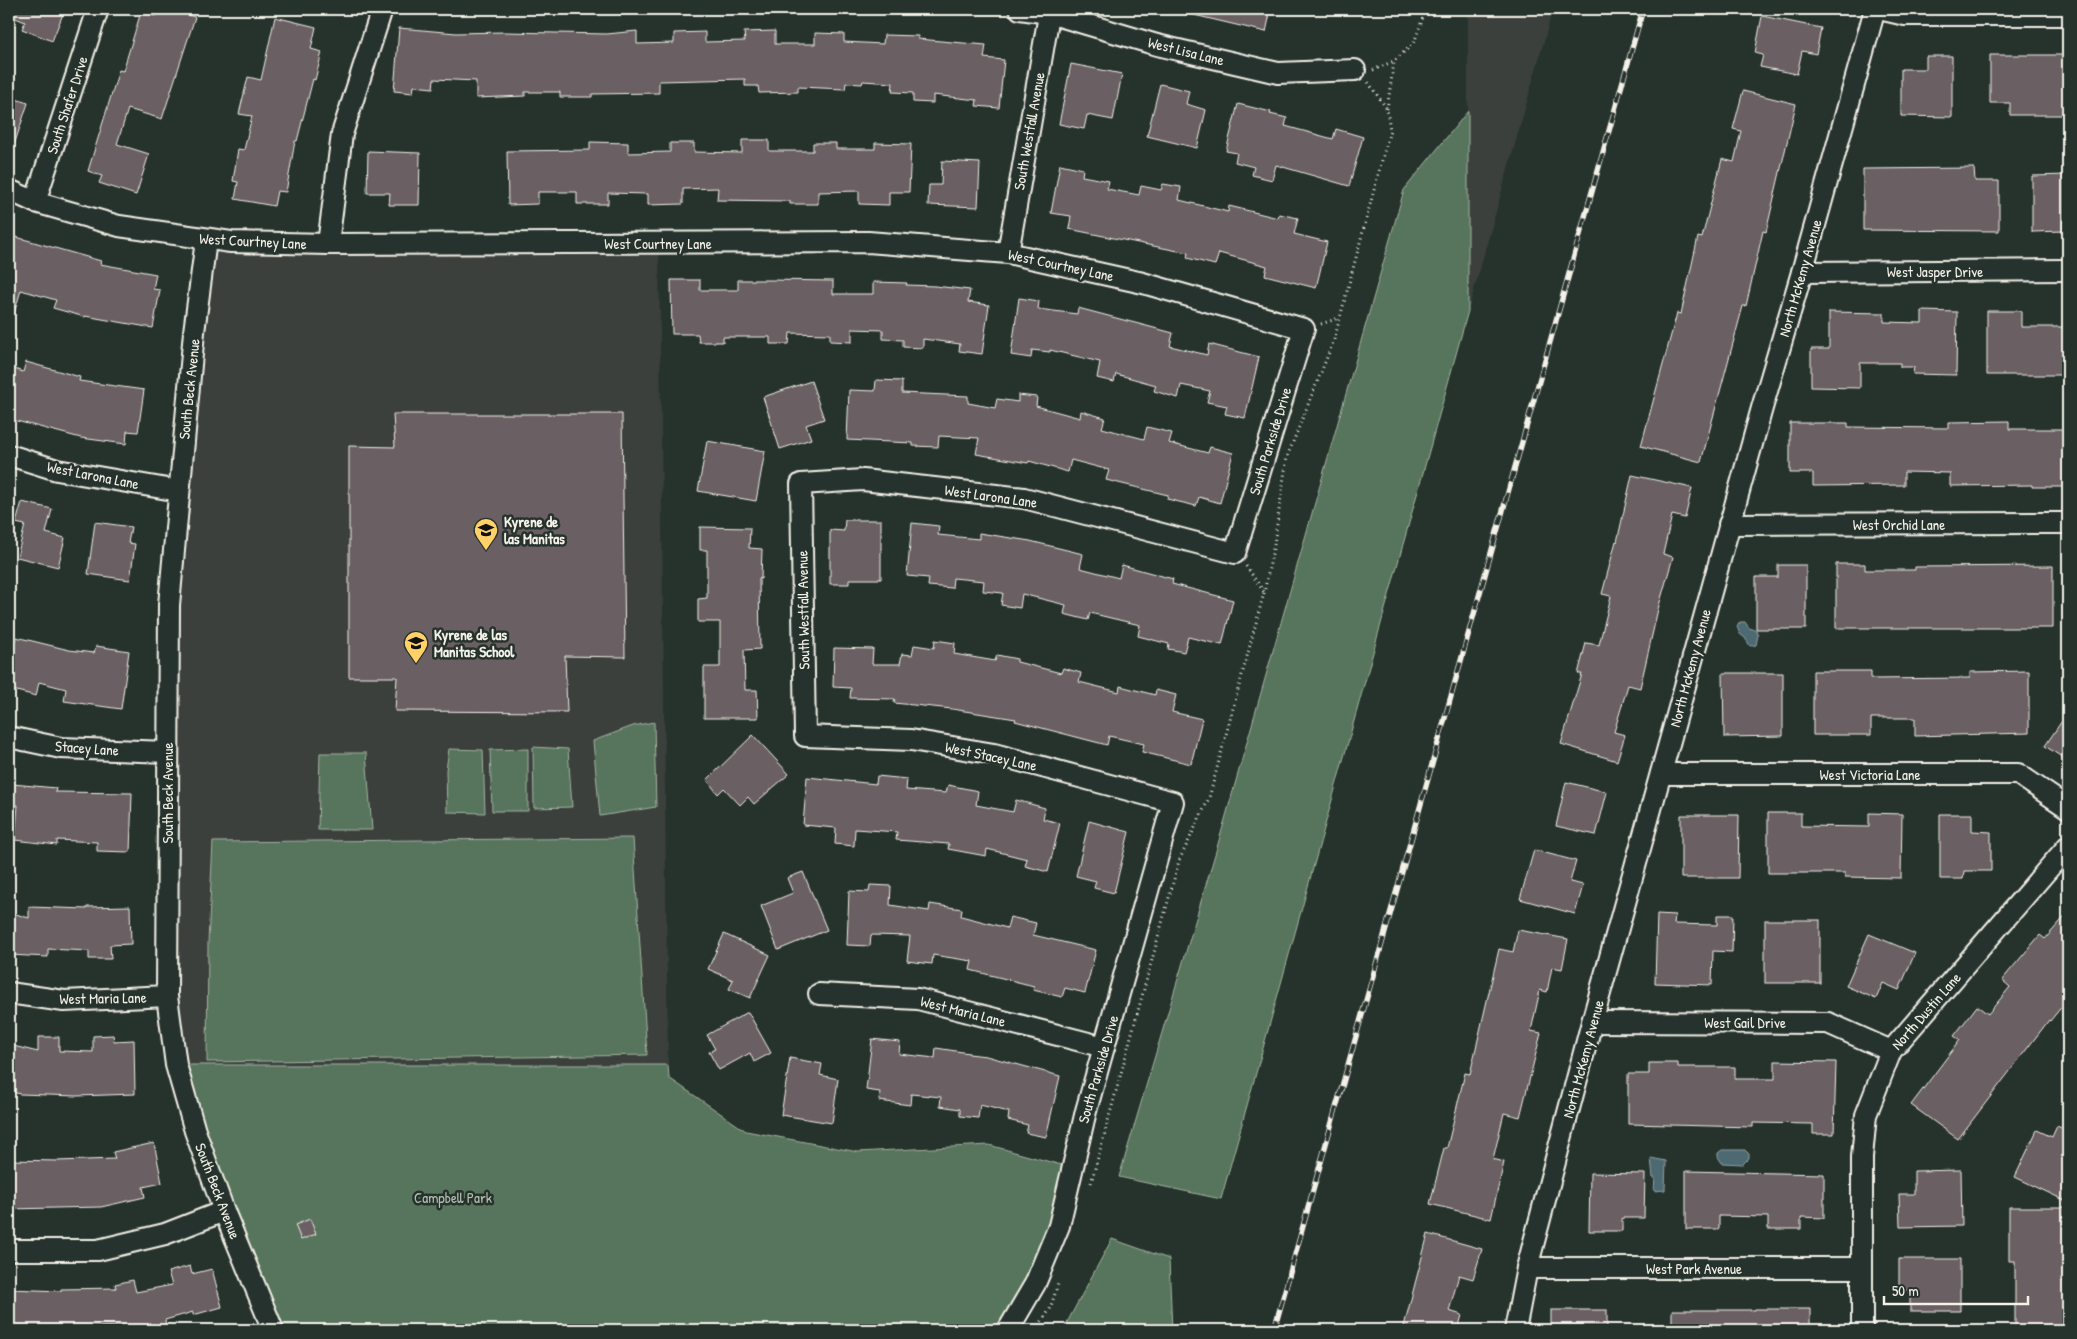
<svg xmlns="http://www.w3.org/2000/svg" width="2077" height="1339" font-family="'Patrick Hand',sans-serif">
  <style>
    .built { fill: #3a403d }
    .green { fill: #57755c; stroke: #a6b3a2 }
    .water { fill: #4e6a73; stroke: #90a0a2 }
    .building { fill: #6a5f62; stroke: #f4f1e8 }
    .lines { fill: none; stroke-linecap: round; stroke-linejoin: round }
    .minor-casing { stroke: #f4f1e8; stroke-width: 24 }
    .path { stroke: #f4f1e8; stroke-width: 3; stroke-dasharray: 1 4; stroke-linecap: butt }
    .minor { stroke: #26332d; stroke-width: 20 }
    .rail-casing { stroke: #f4f1e8; stroke-width: 5.5 }
    .rail { stroke: #26332d; stroke-width: 4; stroke-dasharray: 11; stroke-linecap: butt }
    .labels { text-anchor: middle; dominant-baseline: central; stroke-width: 5; stroke-linejoin: round; paint-order: stroke }
    .street-label { font-size: 15px; fill: #f4f1e8; stroke: #26332d }
    .poi-label { font-size: 15px; font-weight: bold; fill: #f4f1e8; stroke: #26332d; text-anchor: start }
    .park-label { font-size: 15px; fill: #b5bfb0; stroke: #26332d }
  </style>
  <rect width="100%" height="100%" fill="#26332d"/>
  <filter id="ink" filterUnits="userSpaceOnUse"><feTurbulence type="fractalNoise" baseFrequency=".02" numOctaves="2"/><feDisplacementMap in="SourceGraphic" scale="10" xChannelSelector="R" yChannelSelector="G"/><feConvolveMatrix kernelMatrix="1 2 1 2 8 2 1 2 1" color-interpolation-filters="sRGB"/></filter>
  <g filter="url(#ink)">
    <g class="built">
      <path d="M1468 9H1553L1468 311Z"/>
      <path d="M206 240 659 243 668 1065H176L169 605Z"/>
    </g>
    <g class="green">
      <path d="M1468 111V311L1221 1199 1119 1177 1216 851 1404 190Z"/>
      <path d="M654 722 656 807 600 816 593 741 633 726Z"/>
      <path d="M533 747 568 749 572 807 534 808Z"/>
      <path d="M449 749 483 750 485 813 447 812 446 770Z"/>
      <path d="M528 749V811H492L490 750Z"/>
      <path d="M320 753H366L372 830H318Z"/>
      <path d="M633 838 647 1055 207 1062 208 943 213 842Z"/>
      <path d="M176 1065H668L669 1078 746 1131 858 1152 989 1145 1072 1168 1008 1330H273Z"/>
      <path d="M1112 1239 1169 1259 1172 1330H1063Z"/>
    </g>
    <g class="water">
      <path d="M1740 622H1745L1749 628 1756 630 1758 635 1756 645 1750 646 1745 638 1740 634 1737 627Z"/>
      <path d="M1722 1150H1745L1749 1154V1158L1743 1164 1722 1163 1718 1157V1153Z"/>
      <path d="M1651 1158 1666 1161 1665 1190 1654 1191 1655 1178H1653Z"/>
    </g>
    <g class="building">
      <path d="M9 9H65L52 41 22 29 25 22 9 15Z"/>
      <path d="M157 9H166L195 17 162 119 128 109 117 144 149 154 136 195 99 183 102 176 88 171 119 70 123 71 141 12 155 16Z"/>
      <path d="M1194 9H1271L1266 32 1194 15Z"/>
      <path d="M1762 16 1821 28 1816 54 1802 51 1797 74 1760 67 1763 55 1755 53Z"/>
      <path d="M275 17 316 27 311 49 322 52 315 80 313 79 297 141H295L286 192 277 191 274 206 235 199 238 182 233 181 238 149 244 150 252 116 239 114 248 77 261 80Z"/>
      <path d="M399 28 456 33 504 32 607 34 637 31V44L674 43V33L705 32V42L745 41 744 32 775 31V44H815V33L844 34V42L883 44 884 35 918 36V39L986 45 984 58 1004 60 999 108 976 106 977 100 933 95V103L913 102V93L892 92 893 83 863 81 862 84 846 83 845 89 798 87V92L759 93 758 86H745V79L659 81V93L592 94V97H560V92H525V96L476 98V81L434 79 433 88 414 86 413 93 394 91Z"/>
      <path d="M1990 55H2068V115H2010V103H1990Z"/>
      <path d="M1926 56H1952V117L1901 116V69H1926Z"/>
      <path d="M1071 64 1122 74 1113 120 1087 115 1084 129 1059 124Z"/>
      <path d="M1160 84 1189 91 1186 104 1206 110 1197 148 1147 136Z"/>
      <path d="M1743 91 1796 104 1766 232 1763 231 1746 306H1743L1701 462 1641 446 1677 313 1681 314 1698 237 1702 238 1722 159 1734 162 1741 131 1733 129Z"/>
      <path d="M9 97 28 103 12 151 9 150Z"/>
      <path d="M1238 104 1271 112 1270 114 1287 118 1285 126 1333 139 1336 129 1363 137 1349 186 1276 165 1272 180 1252 175 1254 167 1235 162 1237 153 1226 151Z"/>
      <path d="M742 140H769V151H813V143H836V149H875V143L911 144 909 192H889V205L859 204V191L818 192V204H790V201L717 200 718 188 683 189V204L648 205V194L608 193V204H577V192H538V204L508 205 507 151 590 150V142L628 143V153L670 152V143H694V152L742 153Z"/>
      <path d="M368 151 420 153 419 205H389L390 193H367Z"/>
      <path d="M942 161 980 163 978 207 928 205 929 185H941Z"/>
      <path d="M1060 164 1083 169 1082 176 1109 181 1107 189 1139 195 1141 186 1161 190 1163 184 1181 187 1179 200 1228 212 1229 206 1278 218 1279 214 1298 218 1294 234 1327 242 1316 288 1265 275 1267 266 1219 253 1215 265 1187 258 1188 253 1069 229 1071 216 1051 213Z"/>
      <path d="M1974 168 1975 181H1999V231L1863 230V169Z"/>
      <path d="M2068 175V219H2064V231L2032 232V176Z"/>
      <path d="M9 235 101 261 100 264 156 274 153 289 160 290 153 328 85 316V317L53 308 56 300 21 290 12 320 9 319Z"/>
      <path d="M671 280H700V290H738V280H770L833 281V294H873V282L907 283 906 285 935 286 970 290 968 302 989 305 982 354 959 351 960 344 923 339V348L903 347V340L883 339V330L852 329V342L830 341V334L790 333 789 344H770V337H723V342H699L698 334H672Z"/>
      <path d="M1019 298 1039 301 1038 309 1077 314 1078 308 1173 333 1170 346 1207 355 1209 344 1259 357 1245 418 1225 414 1227 406 1207 402 1210 391 1181 385 1178 398 1154 391 1156 385 1116 374 1114 382 1097 378 1100 362 1050 350V352L1032 350 1031 358 1011 355Z"/>
      <path d="M1922 311 1957 312 1956 375 1913 374 1914 367H1900V363H1860V388L1811 387V349H1829V312L1884 313V322L1922 323Z"/>
      <path d="M1987 311H2021V327H2068V375H1987Z"/>
      <path d="M26 362 80 377 79 381 144 390 138 432 127 431 126 444 81 438 9 419V367L23 372Z"/>
      <path d="M876 380 902 381V393L968 396V403L995 408 997 399 1018 402V395L1037 397 1036 406 1080 418 1081 411 1105 418 1102 428 1144 439 1147 427 1172 433 1169 443 1208 453 1210 447 1233 453 1220 503 1199 497 1196 506 1167 499 1168 495 1106 480 1109 470 1071 460 1068 472 1029 461 1028 463 976 454 979 438 939 436 938 447 913 446V443L847 440 849 390 875 391Z"/>
      <path d="M811 381 824 419 806 425 811 439 780 449 763 397Z"/>
      <path d="M393 414H622L625 657 565 656 567 712 395 711 397 677H349V446L395 447Z"/>
      <path d="M2009 421V429H2068V487H2032V485L1950 486V473L1904 472V485L1813 486V473H1790V423H1848V427L1949 428V422Z"/>
      <path d="M707 441 765 451 756 501 698 491Z"/>
      <path d="M1632 475 1692 488 1685 518 1672 515 1663 554 1673 557 1658 609 1640 688 1628 685 1614 732 1625 735 1617 761 1561 744 1582 674H1578L1586 643 1599 645 1611 596 1602 594 1616 541 1617 542Z"/>
      <path d="M22 502 52 509 46 533 65 538 58 567 17 557 25 525 16 523Z"/>
      <path d="M845 520H881V579H849V584H830V530L844 531Z"/>
      <path d="M95 522 131 527 128 543 135 544 130 580 88 574Z"/>
      <path d="M912 523 939 526 938 535 979 539V533L1030 541 1083 554 1080 568 1119 578 1122 565 1173 579 1172 584 1233 600 1222 645 1188 637 1184 652 1168 649 1169 644 1138 636 1140 625 1090 613 1088 620 1064 614 1066 605 1022 594 1020 608 1001 605 1003 593 983 591 984 581 953 578 952 588 928 586 929 578 907 576Z"/>
      <path d="M700 527 750 528 749 548 762 549 761 579 759 578 760 649 744 650 745 690H757L758 718H704V667H720V622H698V599L707 598V550H700Z"/>
      <path d="M1836 564H1865V570H1915V567L2053 566V628H1836Z"/>
      <path d="M1778 565H1806V629H1756V577H1778Z"/>
      <path d="M16 637 69 650 94 653 96 646 129 651 121 709 64 701 66 689 39 682 36 696 9 689V667Z"/>
      <path d="M935 640 955 643 954 654 995 661 997 655 1017 659V662L1061 673 1063 668 1081 673 1079 682 1119 692 1120 686 1155 695 1156 690 1176 695 1172 712 1202 719 1191 764 1142 752 1144 744 1109 736 1107 745 1015 721 1016 719 952 709 894 703 895 699 850 698 851 688 833 687 834 648 873 649 872 664H900L902 654 912 655 914 645 934 648Z"/>
      <path d="M1813 671H1871V679L1970 678V672L2029 671V733L1915 736V718H1871V735H1813Z"/>
      <path d="M1723 673H1783V736L1724 737Z"/>
      <path d="M2068 712V761L2045 746Z"/>
      <path d="M753 735 789 774 754 804 748 797 740 805 724 788 718 794 707 780Z"/>
      <path d="M877 776 907 779 906 790 946 793 948 785 978 791 976 805 1013 812 1016 800 1045 808 1043 819 1060 823 1048 872 1025 866 1027 859 987 849 986 856 948 849 949 844 896 840 897 832 855 829 854 846 835 844 836 828 803 825 807 777 876 784Z"/>
      <path d="M1566 782 1607 792 1596 835 1556 826Z"/>
      <path d="M12 784 56 788 55 792 132 793 130 852 97 851V842L57 840V845L15 840 18 805H10Z"/>
      <path d="M1768 813H1801V826L1869 827V813L1902 814 1901 878 1845 877V873H1768Z"/>
      <path d="M1940 814H1972V831L1991 832V871H1964L1963 879H1940Z"/>
      <path d="M1681 815H1739L1738 878H1681Z"/>
      <path d="M1089 821 1129 832 1114 893 1094 888 1096 881 1076 876Z"/>
      <path d="M1534 850 1576 861 1570 882 1583 885 1575 914 1520 899Z"/>
      <path d="M803 872 827 930 778 950 761 906 793 893 787 878Z"/>
      <path d="M870 885 891 886 890 905 929 911 930 904 962 909 961 916 1007 928 1010 917 1036 923 1033 935 1096 950 1085 993 1065 988 1062 997 1033 990 1034 986 970 970 972 961 933 955 932 964 907 961 910 936 871 935 870 946 847 945 849 891 869 892Z"/>
      <path d="M130 906 131 944 110 945 111 959H89V951L48 949V957L9 955V912L29 918V907L87 909V907Z"/>
      <path d="M2068 913V999L2050 1021 2049 1020 1958 1139 1911 1105 1960 1040 1954 1036 1977 1006 1988 1014 2010 987 2002 980 2040 935 2045 939Z"/>
      <path d="M1657 914 1675 915 1674 924 1717 925V915H1733L1732 952 1713 951 1712 985 1655 983Z"/>
      <rect x="1765" y="920" width="55" height="63"/>
      <path d="M1518 930 1568 939 1562 969 1552 967 1547 992 1540 990 1531 1031 1541 1033 1520 1117 1504 1113 1493 1159 1504 1162 1491 1219 1430 1204 1444 1148H1447L1465 1073 1470 1074 1499 949 1513 952Z"/>
      <path d="M724 934 770 955 750 998 729 989 733 980 708 969Z"/>
      <path d="M1869 934 1915 953 1899 990 1883 983 1876 999 1846 986Z"/>
      <path d="M748 1012 771 1053 754 1062 750 1053 719 1070 709 1052 715 1049 707 1035Z"/>
      <path d="M113 1035 114 1041 134 1040 135 1094 77 1096 20 1094 9 1091V1045L38 1052V1037H59V1051L93 1052V1036Z"/>
      <path d="M872 1039 900 1042 899 1054 935 1058 936 1048 969 1053V1054L986 1056 1060 1076 1046 1137 1026 1133 1028 1125 1008 1120 1009 1112 980 1105 978 1118 960 1116V1109L940 1106 941 1097 911 1094 910 1105 879 1101 880 1092 866 1090Z"/>
      <path d="M790 1058 822 1064 820 1075 838 1079 832 1123 781 1115Z"/>
      <path d="M1775 1061 1836 1062 1834 1134H1813V1124L1753 1123V1127L1628 1124V1074H1649V1063H1678V1067H1735V1079H1775Z"/>
      <path d="M2057 1126 2068 1131V1202L2015 1177 2037 1130 2052 1137Z"/>
      <path d="M154 1143 162 1183 143 1187 145 1197 101 1207 9 1209V1160L57 1161 115 1159 113 1152Z"/>
      <path d="M1961 1170 1962 1226 1900 1227 1899 1194H1914V1171Z"/>
      <path d="M1686 1171 1824 1174V1218L1801 1217V1229H1768V1217L1719 1216V1229H1686Z"/>
      <path d="M1590 1173 1645 1174 1644 1218H1622V1231H1589Z"/>
      <path d="M2009 1207H2068V1330H2015V1261H2009Z"/>
      <path d="M310 1219 316 1234 301 1240 295 1225Z"/>
      <path d="M1428 1234 1482 1249 1473 1279 1459 1275 1449 1311 1462 1315 1458 1330H1403Z"/>
      <path d="M1899 1259H1960V1311H1910V1290H1899Z"/>
      <path d="M190 1266 192 1274 212 1269 222 1307 193 1315V1312L165 1320 166 1327 151 1330H125L124 1326 95 1327V1330H9V1289L61 1291V1289L116 1288 115 1284 133 1280 136 1292 172 1285 168 1272Z"/>
      <path d="M1755 1309H1810V1330H1672V1310H1755Z"/>
      <rect x="1551" y="1310" width="56" height="20"/>
    </g>
    <g class="lines">
      <g class="minor-casing">
        <g id="minor">
          <path d="M1020 9 1049 13 1157 45 1278 73 1355 70"/>
          <path d="M1879 9 1905 15H2068"/>
          <path d="M9 190 35 202 119 226 231 242 328 244 868 242 1008 253 1143 283 1304 329 1235 553 1024 498 863 480 801 484 805 736 911 740 994 754 1173 802 1086 1111 1059 1226 1035 1284 1008 1330"/>
          <path d="M35 202 98 9"/>
          <path d="M206 240 194 332 169 605 167 996 176 1065 195 1131 224 1211 273 1330"/>
          <path d="M328 244 342 134 382 9"/>
          <path d="M1008 253 1050 9"/>
          <path d="M1802 272 2068 270"/>
          <path d="M9 455 57 470 179 491"/>
          <path d="M1729 524 2068 523"/>
          <path d="M9 737 61 748 167 752"/>
          <path d="M1661 774H2018L2068 808"/>
          <path d="M9 993 64 1001 167 996"/>
          <path d="M819 994 918 999 1104 1047"/>
          <path d="M1592 1022 1828 1023 1891 1051"/>
          <path d="M9 1250H98L165 1234 224 1211"/>
          <path d="M1527 1268H1861"/>
          <path d="M1515 1330 1527 1268 1592 1022 1762 408 1802 272 1875 9"/>
          <path d="M1862 1330V1157L1866 1115 1891 1051 2068 846"/>
        </g>
      </g>
      <g class="path">
        <path d="M1373 70 1394 61 1414 43 1426 9"/>
        <path d="M1387 109 1394 62"/>
        <path d="M1321 324 1339 318"/>
        <path d="M1246 566 1264 592"/>
        <path d="M1091 1183 1179 861 1209 798 1264 593 1274 544 1287 457 1334 340 1390 130 1387 109 1368 82"/>
        <path d="M1036 1330 1050 1309 1058 1284"/>
      </g>
      <use href="#minor" class="minor"/>
      <g class="rail-casing">
        <path id="rail" d="M1274 1330 1643 9"/>
      </g>
      <use href="#rail" class="rail"/>
    </g>
  </g>
  <defs>
    <g id="school-pin" transform="scale(1.25)"><path d="M0 17L-7.5 6A9.5 9.5 0 1 1 7.5 6Z" fill="#ffd166" stroke="#26332d"/><path d="M0-5L7-2L0 1L-7-2ZM-4 1L0 2.5L4 1V4Q0 6-4 4Z" fill="#111"/></g>
  </defs>
  <g fill-rule="evenodd">
    <use href="#school-pin" x="486" y="530"/>
    <use href="#school-pin" x="416" y="643"/>
  </g>
  <g class="labels">
    <g class="street-label">
      <text transform="translate(1186 51) rotate(14)">West Lisa Lane</text>
      <text transform="translate(67 105) rotate(-72)">South Shafer Drive</text>
      <text transform="translate(1029 131) rotate(-80)">South Westfall Avenue</text>
      <text transform="translate(253 241) rotate(3)">West Courtney Lane</text>
      <text x="658" y="243">West Courtney Lane</text>
      <text transform="translate(1061 265) rotate(12)">West Courtney Lane</text>
      <text x="1935" y="271">West Jasper Drive</text>
      <text transform="translate(1800 278) rotate(-74)">North McKemy Avenue</text>
      <text transform="translate(189 389) rotate(-84)">South Beck Avenue</text>
      <text transform="translate(1270 441) rotate(-73)">South Parkside Drive</text>
      <text transform="translate(93 475) rotate(11)">West Larona Lane</text>
      <text transform="translate(991 496) rotate(8)">West Larona Lane</text>
      <text x="1899" y="524">West Orchid Lane</text>
      <text transform="translate(803 610) rotate(-91)">South Westfall Avenue</text>
      <text transform="translate(1690 668) rotate(-75)">North McKemy Avenue</text>
      <text transform="translate(87 748) rotate(4)">Stacey Lane</text>
      <text transform="translate(991 756) rotate(12)">West Stacey Lane</text>
      <text x="1870" y="774">West Victoria Lane</text>
      <text transform="translate(167 793) rotate(-90)">South Beck Avenue</text>
      <text transform="translate(103 998) rotate(-1)">West Maria Lane</text>
      <text transform="translate(963 1011) rotate(14)">West Maria Lane</text>
      <text transform="translate(1926 1011) rotate(-49)">North Dustin Lane</text>
      <text x="1745" y="1022">West Gail Drive</text>
      <text transform="translate(1583 1059) rotate(-75)">North McKemy Avenue</text>
      <text transform="translate(1098 1069) rotate(-74)">South Parkside Drive</text>
      <text transform="translate(218 1191) rotate(69)">South Beck Avenue</text>
      <text x="1694" y="1268">West Park Avenue</text>
    </g>
    <g class="poi-label">
      <text x="504" y="521">Kyrene de<tspan x="504" dy="17">las Manitas</tspan></text>
      <text x="434" y="634">Kyrene de las<tspan x="434" dy="17">Manitas School</tspan></text>
    </g>
    <g class="park-label">
      <text x="453" y="1197">Campbell Park</text>
    </g>
  </g>
  <rect width="2077" height="1339" fill="none" stroke="#26332d" stroke-width="30"/>
  <rect x="15" y="15" width="2047" height="1309" fill="none" stroke="#f4f1e8" stroke-width="2" filter="url(#ink)"/>
  <path d="M1884 1296v8h144v-8" fill="none" stroke="#f4f1e8" stroke-width="2.5"/>
  <text x="1892" y="1296" font-size="15" fill="#f4f1e8" stroke="#26332d" stroke-width="4" paint-order="stroke">50 m</text>
</svg>
